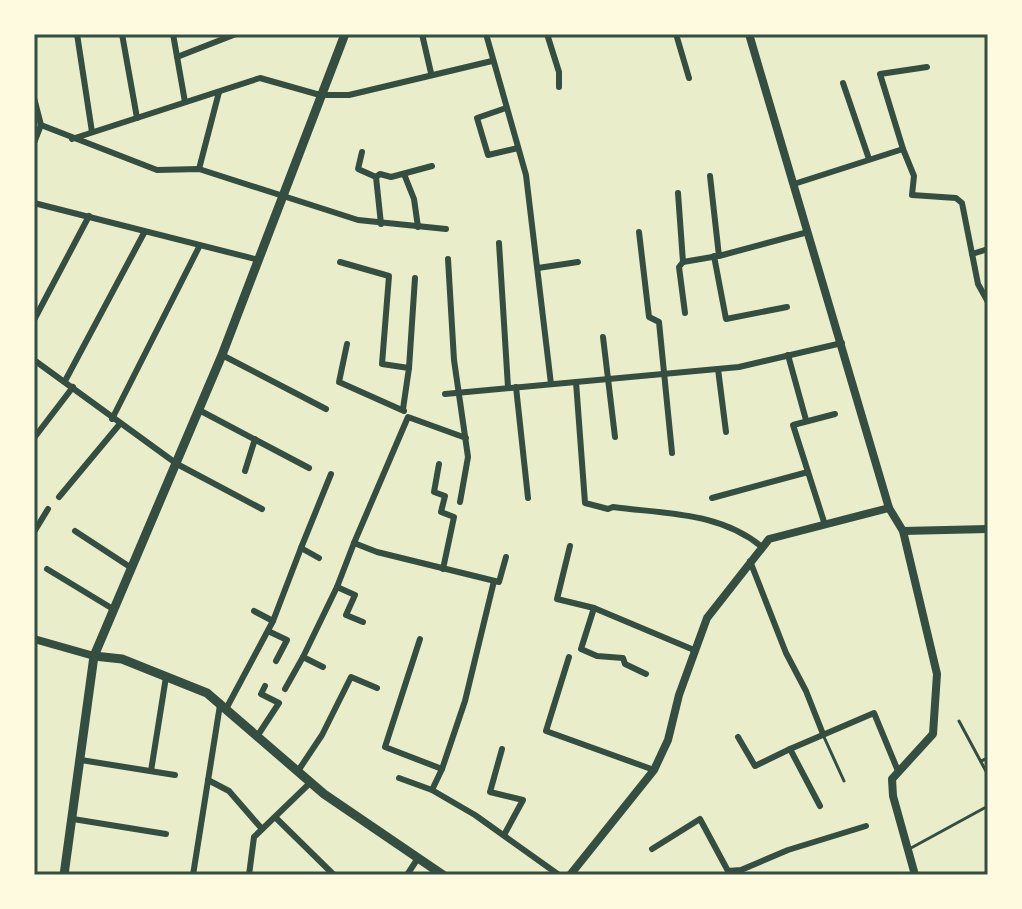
<svg xmlns="http://www.w3.org/2000/svg" width="1022" height="909" font-family="'Asap Condensed',sans-serif">
  <style>
    .lines { fill: none; stroke-linecap: round; stroke-linejoin: round }
    .service { stroke: #344e41; stroke-width: 3 }
    .minor { stroke: #344e41; stroke-width: 6 }
    .tertiary { stroke: #344e41; stroke-width: 8 }
    .secondary { stroke: #344e41; stroke-width: 9 }
    .neatline { fill: none; stroke: #344e41; stroke-width: 3 }
  </style>
  <rect width="100%" height="100%" fill="#e9edc9"/>
  <g class="lines">
    <g class="service">
      <path d="M959 721 988 775"/>
      <path d="M824 737 844 781"/>
      <path d="M981 761 988 758"/>
      <path d="M911 848 988 806"/>
    </g>
    <g class="minor">
      <path d="M77 34 92 132"/>
      <path d="M122 34 137 118"/>
      <path d="M173 34 185 102"/>
      <path d="M422 34 431 73"/>
      <path d="M486 34 526 175 551 384"/>
      <path d="M547 34 559 72V87"/>
      <path d="M676 34 689 78"/>
      <path d="M177 57 236 34"/>
      <path d="M843 83 869 159"/>
      <path d="M34 98 41 125 34 143"/>
      <path d="M506 108 477 118 488 155 518 148"/>
      <path d="M41 125 157 170 199 169 358 220 446 229"/>
      <path d="M72 139 260 78 320 95H349L492 61"/>
      <path d="M903 149 914 176 912 195 956 198 962 203 978 284 988 302"/>
      <path d="M362 152 358 169 376 177 381 224"/>
      <path d="M199 169 219 92"/>
      <path d="M404 174 414 199 418 227"/>
      <path d="M710 176 719 256 808 232"/>
      <path d="M376 177 380 174 391 177 432 166"/>
      <path d="M794 184 903 149 880 74 927 67"/>
      <path d="M678 193 683 262 718 256"/>
      <path d="M34 203 259 260"/>
      <path d="M639 232 649 317 659 322 672 453"/>
      <path d="M499 243 508 387"/>
      <path d="M972 254 988 249"/>
      <path d="M714 256 726 319 787 307"/>
      <path d="M448 259 454 360 468 457 460 502"/>
      <path d="M340 262 389 276 382 364 409 368 403 409"/>
      <path d="M683 262 679 267 685 313"/>
      <path d="M538 268 578 262"/>
      <path d="M34 320 89 216"/>
      <path d="M603 337 615 437"/>
      <path d="M347 344 339 382 404 411"/>
      <path d="M222 355 326 409"/>
      <path d="M788 355 806 420"/>
      <path d="M34 360 177 464 262 509"/>
      <path d="M409 368 415 278"/>
      <path d="M718 369 726 432"/>
      <path d="M65 381 144 233"/>
      <path d="M576 382 585 503 608 509 613 507C666 514 720 512 762 547"/>
      <path d="M516 387 528 498"/>
      <path d="M445 394 739 367 842 343"/>
      <path d="M199 410 309 468"/>
      <path d="M112 419 199 247"/>
      <path d="M34 438 73 387"/>
      <path d="M466 438 408 417 354 543 377 552 499 582 506 557"/>
      <path d="M439 464 434 492 445 496 441 512 454 517 443 569"/>
      <path d="M245 471 255 439"/>
      <path d="M59 497 119 425"/>
      <path d="M712 498 808 472"/>
      <path d="M825 525 793 425 835 414"/>
      <path d="M75 531 130 567"/>
      <path d="M34 532 48 509"/>
      <path d="M354 543 337 587 355 595 346 615 363 622"/>
      <path d="M570 546 557 599 594 608 694 650"/>
      <path d="M301 548 331 474"/>
      <path d="M750 561 786 653 806 691 823 734"/>
      <path d="M47 569 113 609"/>
      <path d="M594 608 581 649 597 656 623 658 625 664 646 674"/>
      <path d="M273 621 301 548 319 558"/>
      <path d="M268 631 287 640 276 661"/>
      <path d="M420 639 385 747 442 769 465 701 494 581"/>
      <path d="M569 657 546 731 654 770"/>
      <path d="M323 667 303 657 337 587"/>
      <path d="M285 689 303 657"/>
      <path d="M226 709 273 621 254 611"/>
      <path d="M258 735 279 703 261 694 265 686"/>
      <path d="M738 737 755 766 790 749"/>
      <path d="M502 749 490 792 523 800 504 835"/>
      <path d="M81 760 175 775"/>
      <path d="M442 769 432 790 475 815 559 875"/>
      <path d="M151 771 166 677"/>
      <path d="M298 771 322 735 351 677 377 688"/>
      <path d="M399 778 432 790"/>
      <path d="M208 780 229 791 262 829"/>
      <path d="M820 806 790 749 874 713 898 771"/>
      <path d="M275 817 334 875"/>
      <path d="M73 819 166 834"/>
      <path d="M652 849 700 819 728 871 741 870 788 850 866 826"/>
      <path d="M193 875 220 705"/>
      <path d="M249 875 254 837 311 782"/>
      <path d="M407 875 418 858"/>
    </g>
    <g class="tertiary">
      <path d="M749 34 889 508 903 531 988 529"/>
      <path d="M903 531 937 674 933 734 892 779 893 796 915 875"/>
      <path d="M34 639 94 656"/>
      <path d="M570 875 654 770 668 740 679 695 707 618 769 539 889 508"/>
    </g>
    <g class="secondary">
      <path d="M94 656 122 659 207 693 324 794 443 875"/>
      <path d="M64 875 94 656 222 355 345 34"/>
    </g>
  </g>
  <rect width="1022" height="909" fill="none" stroke="#fefae0" stroke-width="72"/>
  <rect x="36" y="36" width="950" height="837" class="neatline"/>
</svg>
